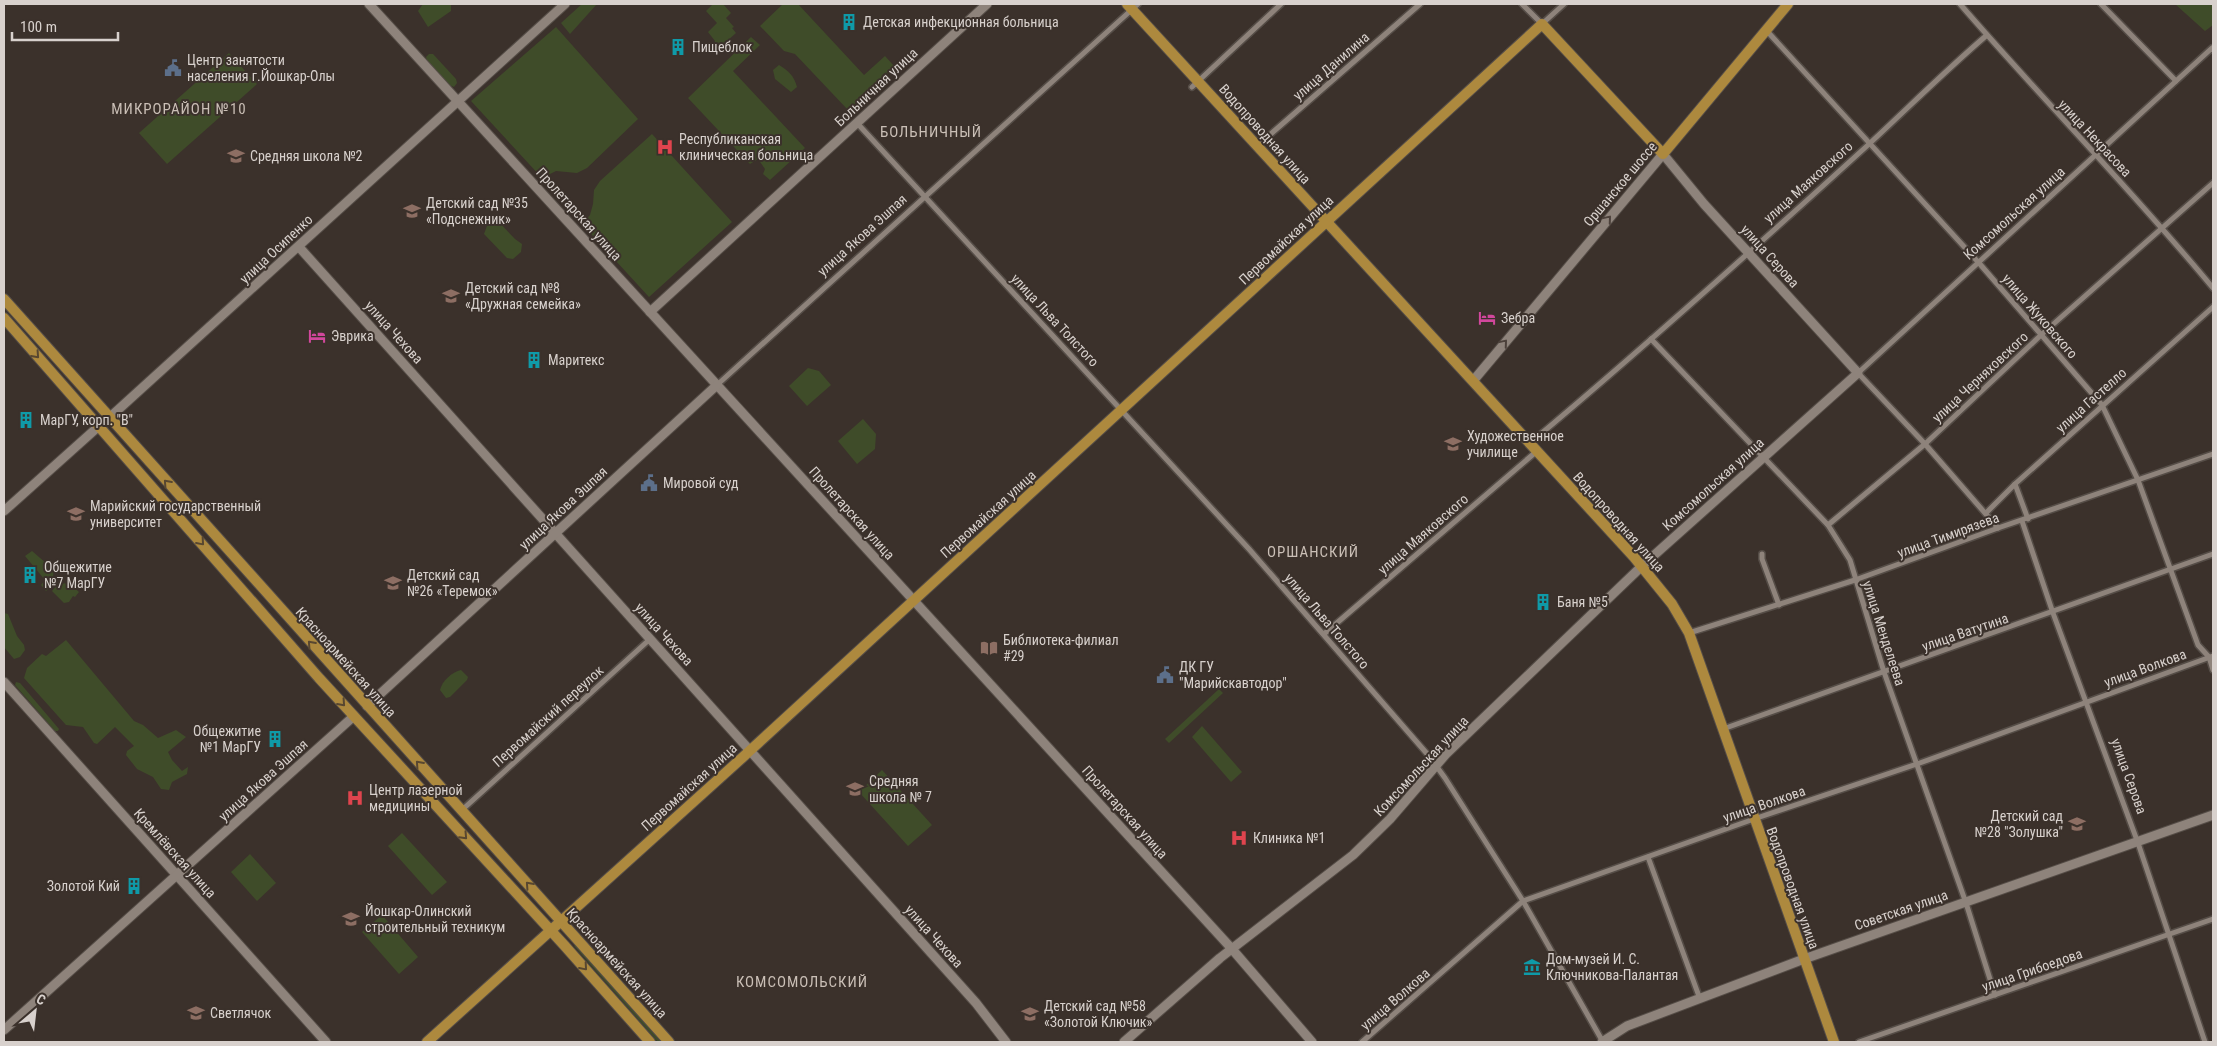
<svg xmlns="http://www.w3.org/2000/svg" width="2217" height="1046" font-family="'Roboto Condensed',sans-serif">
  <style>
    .green { fill: #3f4c29 }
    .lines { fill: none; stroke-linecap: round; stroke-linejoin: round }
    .street-casing { stroke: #554d47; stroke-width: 8 }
    .secondary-casing { stroke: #554d47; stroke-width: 11 }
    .primary-casing { stroke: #554d47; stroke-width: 12 }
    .street { stroke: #8e837b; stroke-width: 5 }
    .secondary { stroke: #8e837b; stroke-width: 9 }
    .primary { stroke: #ad893e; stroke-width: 10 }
    .oneway { stroke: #4c413b }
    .oneway2 { stroke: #584730 }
    .labels { text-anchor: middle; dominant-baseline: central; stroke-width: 4; stroke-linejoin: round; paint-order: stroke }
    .poi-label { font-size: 14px; fill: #d8d1cd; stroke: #3b312b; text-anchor: start }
    .street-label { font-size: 14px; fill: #d8d1cd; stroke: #3b312b }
    .neighbourhood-label { font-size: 15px; letter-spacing: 1px; fill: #cabfb6; stroke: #3b312b }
  </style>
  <rect width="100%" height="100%" fill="#3b312b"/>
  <g class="green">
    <path d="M423 4H451V11L428 27 418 11Z"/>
    <path d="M582 4H597L570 34 561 23Z"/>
    <path d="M713 4H723L731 13 726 18 734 27 732 28 736 33 719 48 714 43 715 41 708 32 717 23 706 11Z"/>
    <path d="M783 4H798L864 75 885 56 895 67 848 110 795 54 784 51 760 26Z"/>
    <path d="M2175 4H2213V25L2205 31Z"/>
    <path d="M556 27 638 119 587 168 577 173 556 171 542 178 471 101Z"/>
    <path d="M751 37 760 45 733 71 805 148 770 180 763 174 765 169 758 159 750 164 688 98Z"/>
    <path d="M229 53 257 84 167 164 139 133Z"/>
    <path d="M429 54H433L456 79 457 83 454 87 449 85 427 61 426 57Z"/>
    <path d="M779 65C789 71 794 76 797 87L791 92 775 79 773 70Z"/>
    <path d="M652 134 732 222 649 297 582 224 590 215 593 204 594 190 600 181Z"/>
    <path d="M496 219 515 239 522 244 521 252 513 259 507 258 484 234 487 226Z"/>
    <path d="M808 368 819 371 831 385 807 406 789 386Z"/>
    <path d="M863 419 876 434 875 449 857 464 838 441Z"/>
    <path d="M32 551 54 570 53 577 55 582 46 591 41 585 45 580 25 556Z"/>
    <path d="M69 583 79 592 75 597 73 596 69 602 64 603 52 591 58 584Z"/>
    <path d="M4 613 8 614 17 636 24 645 25 650 20 657 14 659 4 647Z"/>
    <path d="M66 640 134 721 143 725 158 738 176 730 186 737 168 752 172 760 182 771 188 767 187 774 172 782 169 790 161 789 153 777 137 769 126 755 127 751 134 746 115 727 97 744 94 743 83 727 66 725 24 678 27 668 42 654 46 656Z"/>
    <path d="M461 670 468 677 467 680 450 697 446 698 440 690C442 681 452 672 461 670Z"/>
    <path d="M16 682 20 683 59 729 58 731H55L15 685Z"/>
    <path d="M1219 689 1223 693 1169 743 1165 739Z"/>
    <path d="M1202 726 1242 772 1231 782 1192 737Z"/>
    <path d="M882 770 932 825 908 846 859 792Z"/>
    <path d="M402 833 447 882 432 895 388 846Z"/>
    <path d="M250 854 276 883 257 901 231 872Z"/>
    <path d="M382 915 418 957 399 974 362 932Z"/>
    <path d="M576 944 662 1042H658L574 946Z"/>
  </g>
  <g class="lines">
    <g class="street-casing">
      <g id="street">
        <path d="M1522 4 1542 24 1564 4"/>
        <path d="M1960 4C2043 100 2132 190 2213 288"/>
        <path d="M2101 4 2176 81"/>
        <path d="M1766 30 1979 263 2102 405 2138 480 2198 645 2209 657 2213 670"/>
        <path d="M1192 87 1281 4"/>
        <path d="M857 123 1249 549 1429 756 1445 778 1523 901 1603 1042"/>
        <path d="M1257 146 1420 4"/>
        <path d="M1651 339 1828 525 1850 560 1884 672 1966 903 1995 995"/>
        <path d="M717 385 1138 4"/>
        <path d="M1530 443C1645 347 1757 246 1868 145 1908 108 1946 70 1987 35"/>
        <path d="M2015 484 2028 519"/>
        <path d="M1986 513 2015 484 2213 307"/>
        <path d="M2022 521 2053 613 2138 843 2205 1042"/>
        <path d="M1828 525 1925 444 2041 335 2213 183"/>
        <path d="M1998 528 1925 444 1858 373 2212 48 2213 50"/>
        <path d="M1762 554V559L1779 605"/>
        <path d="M1689 633 1855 580 1998 528 2213 454"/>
        <path d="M1324 634 1537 451"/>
        <path d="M1723 729 2213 554"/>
        <path d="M462 810 650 639"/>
        <path d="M1648 857 1700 999"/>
        <path d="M1362 1042 1523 901 1754 819 1917 764 2213 656"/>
        <path d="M1859 1042 2213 919"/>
      </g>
    </g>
    <g class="secondary-casing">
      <g id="secondary">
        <path d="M369 4 1232 949 1312 1042"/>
        <path d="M299 247 976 1003 1006 1042"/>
        <path d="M650 312 987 4"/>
        <path d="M1473 381 1663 154"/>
        <path d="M109 418 565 4"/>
        <path d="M4 511 99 426"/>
        <path d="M4 682 326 1042"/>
        <path d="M367 706 717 385"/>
        <path d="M4 1030 354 716"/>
        <path d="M1124 1042 1220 958 1353 855 1390 819 1446 754 1642 566 1858 373 1704 204 1663 154"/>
        <path d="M1602 1042 1627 1026 1804 959 2213 815"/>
      </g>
    </g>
    <g class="primary-casing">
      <g id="primary">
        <path d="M1127 4 1634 557 1672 604 1689 633 1834 1042"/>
        <path d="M4 299 669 1042"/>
        <path d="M4 318 319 678 564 945 650 1042"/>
        <path d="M427 1042 743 757 1542 24 1663 154 1788 4"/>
      </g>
    </g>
    <use href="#street" class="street"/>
    <use href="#secondary" class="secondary"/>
    <use href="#primary" class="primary"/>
  </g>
  <defs><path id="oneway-chevron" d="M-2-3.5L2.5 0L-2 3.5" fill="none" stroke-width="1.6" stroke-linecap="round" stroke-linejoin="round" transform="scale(1.25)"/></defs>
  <g class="oneway">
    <use href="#oneway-chevron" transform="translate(1608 219) rotate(-50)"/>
    <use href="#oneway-chevron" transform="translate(1504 343) rotate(-50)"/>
  </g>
  <g class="oneway2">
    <use href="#oneway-chevron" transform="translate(36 355) rotate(48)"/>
    <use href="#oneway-chevron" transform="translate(167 483) rotate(-132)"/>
    <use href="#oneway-chevron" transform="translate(201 542) rotate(49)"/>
    <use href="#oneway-chevron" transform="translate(311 644) rotate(-132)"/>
    <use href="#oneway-chevron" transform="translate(342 703) rotate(48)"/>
    <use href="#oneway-chevron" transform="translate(419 764) rotate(-132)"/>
    <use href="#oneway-chevron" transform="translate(464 836) rotate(47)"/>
    <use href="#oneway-chevron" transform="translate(529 885) rotate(-132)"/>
    <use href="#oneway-chevron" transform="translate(584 967) rotate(49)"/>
  </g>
  <defs>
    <g id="building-bare" transform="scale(1.35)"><path d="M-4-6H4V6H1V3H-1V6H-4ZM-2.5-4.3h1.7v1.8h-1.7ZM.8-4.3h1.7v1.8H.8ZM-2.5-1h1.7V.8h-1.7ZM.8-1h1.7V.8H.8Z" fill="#0f9aa8" stroke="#3b312b" stroke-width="2.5" paint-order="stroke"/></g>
    <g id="civic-bare" transform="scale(1.35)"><path d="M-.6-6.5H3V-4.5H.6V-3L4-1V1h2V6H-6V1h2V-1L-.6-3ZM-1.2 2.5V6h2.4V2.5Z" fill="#5c6f8a" stroke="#3b312b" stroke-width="2.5" paint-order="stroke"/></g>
    <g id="hospital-bare" transform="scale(1.35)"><path d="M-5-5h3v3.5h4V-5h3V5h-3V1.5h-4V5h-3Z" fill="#e0444e" stroke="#3b312b" stroke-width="2.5" paint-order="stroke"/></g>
    <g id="school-bare" transform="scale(1.35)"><path d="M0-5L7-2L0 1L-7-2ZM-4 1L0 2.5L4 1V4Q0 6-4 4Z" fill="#8d6e63" stroke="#3b312b" stroke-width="2.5" paint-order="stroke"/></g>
    <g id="hotel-bare" transform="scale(1.35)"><path d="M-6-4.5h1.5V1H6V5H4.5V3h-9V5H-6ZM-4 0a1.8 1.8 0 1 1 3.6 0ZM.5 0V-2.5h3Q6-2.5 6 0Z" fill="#d1479c" stroke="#3b312b" stroke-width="2.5" paint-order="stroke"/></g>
    <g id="university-bare" transform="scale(1.35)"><path d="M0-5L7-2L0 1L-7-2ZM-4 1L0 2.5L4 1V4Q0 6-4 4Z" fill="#8d6e63" stroke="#3b312b" stroke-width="2.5" paint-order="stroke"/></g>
    <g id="library-bare" transform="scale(1.35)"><path d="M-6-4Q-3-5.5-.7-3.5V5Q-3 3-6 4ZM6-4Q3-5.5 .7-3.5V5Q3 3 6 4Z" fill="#8d6e63" stroke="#3b312b" stroke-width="2.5" paint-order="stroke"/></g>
    <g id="museum-bare" transform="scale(1.35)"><path d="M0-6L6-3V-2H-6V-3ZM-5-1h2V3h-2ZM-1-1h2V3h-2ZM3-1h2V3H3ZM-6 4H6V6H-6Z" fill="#0f9aa8" stroke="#3b312b" stroke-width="2.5" paint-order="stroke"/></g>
  </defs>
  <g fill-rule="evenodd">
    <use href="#building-bare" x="849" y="22"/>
    <use href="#building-bare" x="678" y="47"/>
    <use href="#civic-bare" x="173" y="68"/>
    <use href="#hospital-bare" x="665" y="147"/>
    <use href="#school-bare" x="236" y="156"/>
    <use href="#school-bare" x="412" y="211"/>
    <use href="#school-bare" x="451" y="296"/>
    <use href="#hotel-bare" x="1487" y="318"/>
    <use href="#hotel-bare" x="317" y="336"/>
    <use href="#building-bare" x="534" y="360"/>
    <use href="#building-bare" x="26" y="420"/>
    <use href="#university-bare" x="1453" y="444"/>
    <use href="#civic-bare" x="649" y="483"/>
    <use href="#university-bare" x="76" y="514"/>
    <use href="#building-bare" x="30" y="575"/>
    <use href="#school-bare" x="393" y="583"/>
    <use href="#building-bare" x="1543" y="602"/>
    <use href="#library-bare" x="989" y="648"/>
    <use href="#civic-bare" x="1165" y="675"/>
    <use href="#building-bare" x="275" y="739"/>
    <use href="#school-bare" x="855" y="789"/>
    <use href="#hospital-bare" x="355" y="798"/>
    <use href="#school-bare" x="2077" y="824"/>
    <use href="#hospital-bare" x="1239" y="838"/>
    <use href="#building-bare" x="134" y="886"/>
    <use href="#university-bare" x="351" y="919"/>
    <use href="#museum-bare" x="1532" y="967"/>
    <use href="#school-bare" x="196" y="1013"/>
    <use href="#school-bare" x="1030" y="1014"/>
  </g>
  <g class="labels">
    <g class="poi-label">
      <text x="863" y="22">Детская инфекционная больница</text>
      <text x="692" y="47">Пищеблок</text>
      <text x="187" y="60">Центр занятости<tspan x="187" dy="16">населения г.Йошкар-Олы</tspan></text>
      <text x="679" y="139">Республиканская<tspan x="679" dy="16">клиническая больница</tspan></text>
      <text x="250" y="156">Средняя школа №2</text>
      <text x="426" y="203">Детский сад №35<tspan x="426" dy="16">«Подснежник»</tspan></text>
      <text x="465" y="288">Детский сад №8<tspan x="465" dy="16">«Дружная семейка»</tspan></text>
      <text x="1501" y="318">Зебра</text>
      <text x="331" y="336">Эврика</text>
      <text x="548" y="360">Маритекс</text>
      <text x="40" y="420">МарГУ, корп. "В"</text>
      <text x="1467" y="436">Художественное<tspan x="1467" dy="16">училище</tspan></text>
      <text x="663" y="483">Мировой суд</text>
      <text x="90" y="506">Марийский государственный<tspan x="90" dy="16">университет</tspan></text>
      <text x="44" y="567">Общежитие<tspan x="44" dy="16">№7 МарГУ</tspan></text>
      <text x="407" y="575">Детский сад<tspan x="407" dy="16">№26 «Теремок»</tspan></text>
      <text x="1557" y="602">Баня №5</text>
      <text x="1003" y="640">Библиотека-филиал<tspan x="1003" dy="16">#29</tspan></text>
      <text x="1179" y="667">ДК ГУ<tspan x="1179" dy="16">"Марийскавтодор"</tspan></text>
      <text x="261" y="731" text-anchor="end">Общежитие<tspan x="261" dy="16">№1 МарГУ</tspan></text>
      <text x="869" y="781">Средняя<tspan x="869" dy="16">школа № 7</tspan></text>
      <text x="369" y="790">Центр лазерной<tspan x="369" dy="16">медицины</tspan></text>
      <text x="2063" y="816" text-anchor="end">Детский сад<tspan x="2063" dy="16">№28 "Золушка"</tspan></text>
      <text x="1253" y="838">Клиника №1</text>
      <text x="120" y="886" text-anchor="end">Золотой Кий</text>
      <text x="365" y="911">Йошкар-Олинский<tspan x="365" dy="16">строительный техникум</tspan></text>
      <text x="1546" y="959">Дом-музей И. С.<tspan x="1546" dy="16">Ключникова-Палантая</tspan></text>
      <text x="1044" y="1006">Детский сад №58<tspan x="1044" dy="16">«Золотой Ключик»</tspan></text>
      <text x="210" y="1013">Светлячок</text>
    </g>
    <g class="street-label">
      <text transform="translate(1331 66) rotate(-41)">улица Данилина</text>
      <text transform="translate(876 87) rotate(-43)">Больничная улица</text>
      <text transform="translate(1265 134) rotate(48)">Водопроводная улица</text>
      <text transform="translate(2095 138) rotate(47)">улица Некрасова</text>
      <text transform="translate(1808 182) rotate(-42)">улица Маяковского</text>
      <text transform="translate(1620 184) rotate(-50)">Оршанское шоссе</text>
      <text transform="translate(2014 213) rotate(-42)">Комсомольская улица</text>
      <text transform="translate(579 214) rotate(48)">Пролетарская улица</text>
      <text transform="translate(862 235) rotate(-42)">улица Якова Эшпая</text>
      <text transform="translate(1286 240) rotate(-43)">Первомайская улица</text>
      <text transform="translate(276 249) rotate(-43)">улица Осипенко</text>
      <text transform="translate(1770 256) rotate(48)">улица Серова</text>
      <text transform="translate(2040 316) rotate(49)">улица Жуковского</text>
      <text transform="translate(1055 320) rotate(47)">улица Льва Толстого</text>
      <text transform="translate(394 332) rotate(48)">улица Чехова</text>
      <text transform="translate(1980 377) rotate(-43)">улица Черняховского</text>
      <text transform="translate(2091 400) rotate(-42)">улица Гастелло</text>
      <text transform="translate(1713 484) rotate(-42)">Комсомольская улица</text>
      <text transform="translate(563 508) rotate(-43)">улица Якова Эшпая</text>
      <text transform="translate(852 513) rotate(48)">Пролетарская улица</text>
      <text transform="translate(988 514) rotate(-42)">Первомайская улица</text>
      <text transform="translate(1619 522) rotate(48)">Водопроводная улица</text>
      <text transform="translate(1423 534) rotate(-41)">улица Маяковского</text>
      <text transform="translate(1948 535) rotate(-20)">улица Тимирязева</text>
      <text transform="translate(1327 621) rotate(49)">улица Льва Толстого</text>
      <text transform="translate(1965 632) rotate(-19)">улица Ватутина</text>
      <text transform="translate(1884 633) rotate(72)">улица Менделеева</text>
      <text transform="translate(664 634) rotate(48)">улица Чехова</text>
      <text transform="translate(346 662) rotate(48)">Красноармейская улица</text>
      <text transform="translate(2145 668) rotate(-20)">улица Волкова</text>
      <text transform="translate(548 716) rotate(-42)">Первомайский переулок</text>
      <text transform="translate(1421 766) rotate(-47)">Комсомольская улица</text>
      <text transform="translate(2129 776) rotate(70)">улица Серова</text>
      <text transform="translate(263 780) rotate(-42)">улица Якова Эшпая</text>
      <text transform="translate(689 787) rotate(-42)">Первомайская улица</text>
      <text transform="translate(1764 804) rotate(-19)">улица Волкова</text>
      <text transform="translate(1125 812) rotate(48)">Пролетарская улица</text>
      <text transform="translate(175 853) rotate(48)">Кремлёвская улица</text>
      <text transform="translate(1793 888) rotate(70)">Водопроводная улица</text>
      <text transform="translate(1901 910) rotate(-19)">Советская улица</text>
      <text transform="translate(934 936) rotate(48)">улица Чехова</text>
      <text transform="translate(617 963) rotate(48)">Красноармейская улица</text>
      <text transform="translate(2032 970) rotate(-19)">улица Грибоедова</text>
      <text transform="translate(1395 999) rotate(-41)">улица Волкова</text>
    </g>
    <g class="neighbourhood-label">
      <text x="179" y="109">МИКРОРАЙОН №10</text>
      <text x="931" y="132">БОЛЬНИЧНЫЙ</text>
      <text x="1313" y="552">ОРШАНСКИЙ</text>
      <text x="802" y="982">КОМСОМОЛЬСКИЙ</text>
    </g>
  </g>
  <rect width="2217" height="1046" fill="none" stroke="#d8d1cd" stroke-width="10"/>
  <g transform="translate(35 1011) rotate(28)" stroke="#3b312b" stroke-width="4" paint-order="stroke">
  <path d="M0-4L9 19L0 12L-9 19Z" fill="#d8d1cd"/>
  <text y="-8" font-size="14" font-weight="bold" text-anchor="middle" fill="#d8d1cd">С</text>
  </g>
  <path d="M12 32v8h106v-8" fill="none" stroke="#d8d1cd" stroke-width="2.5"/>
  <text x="20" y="32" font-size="15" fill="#d8d1cd" stroke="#3b312b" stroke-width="4" paint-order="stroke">100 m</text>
</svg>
